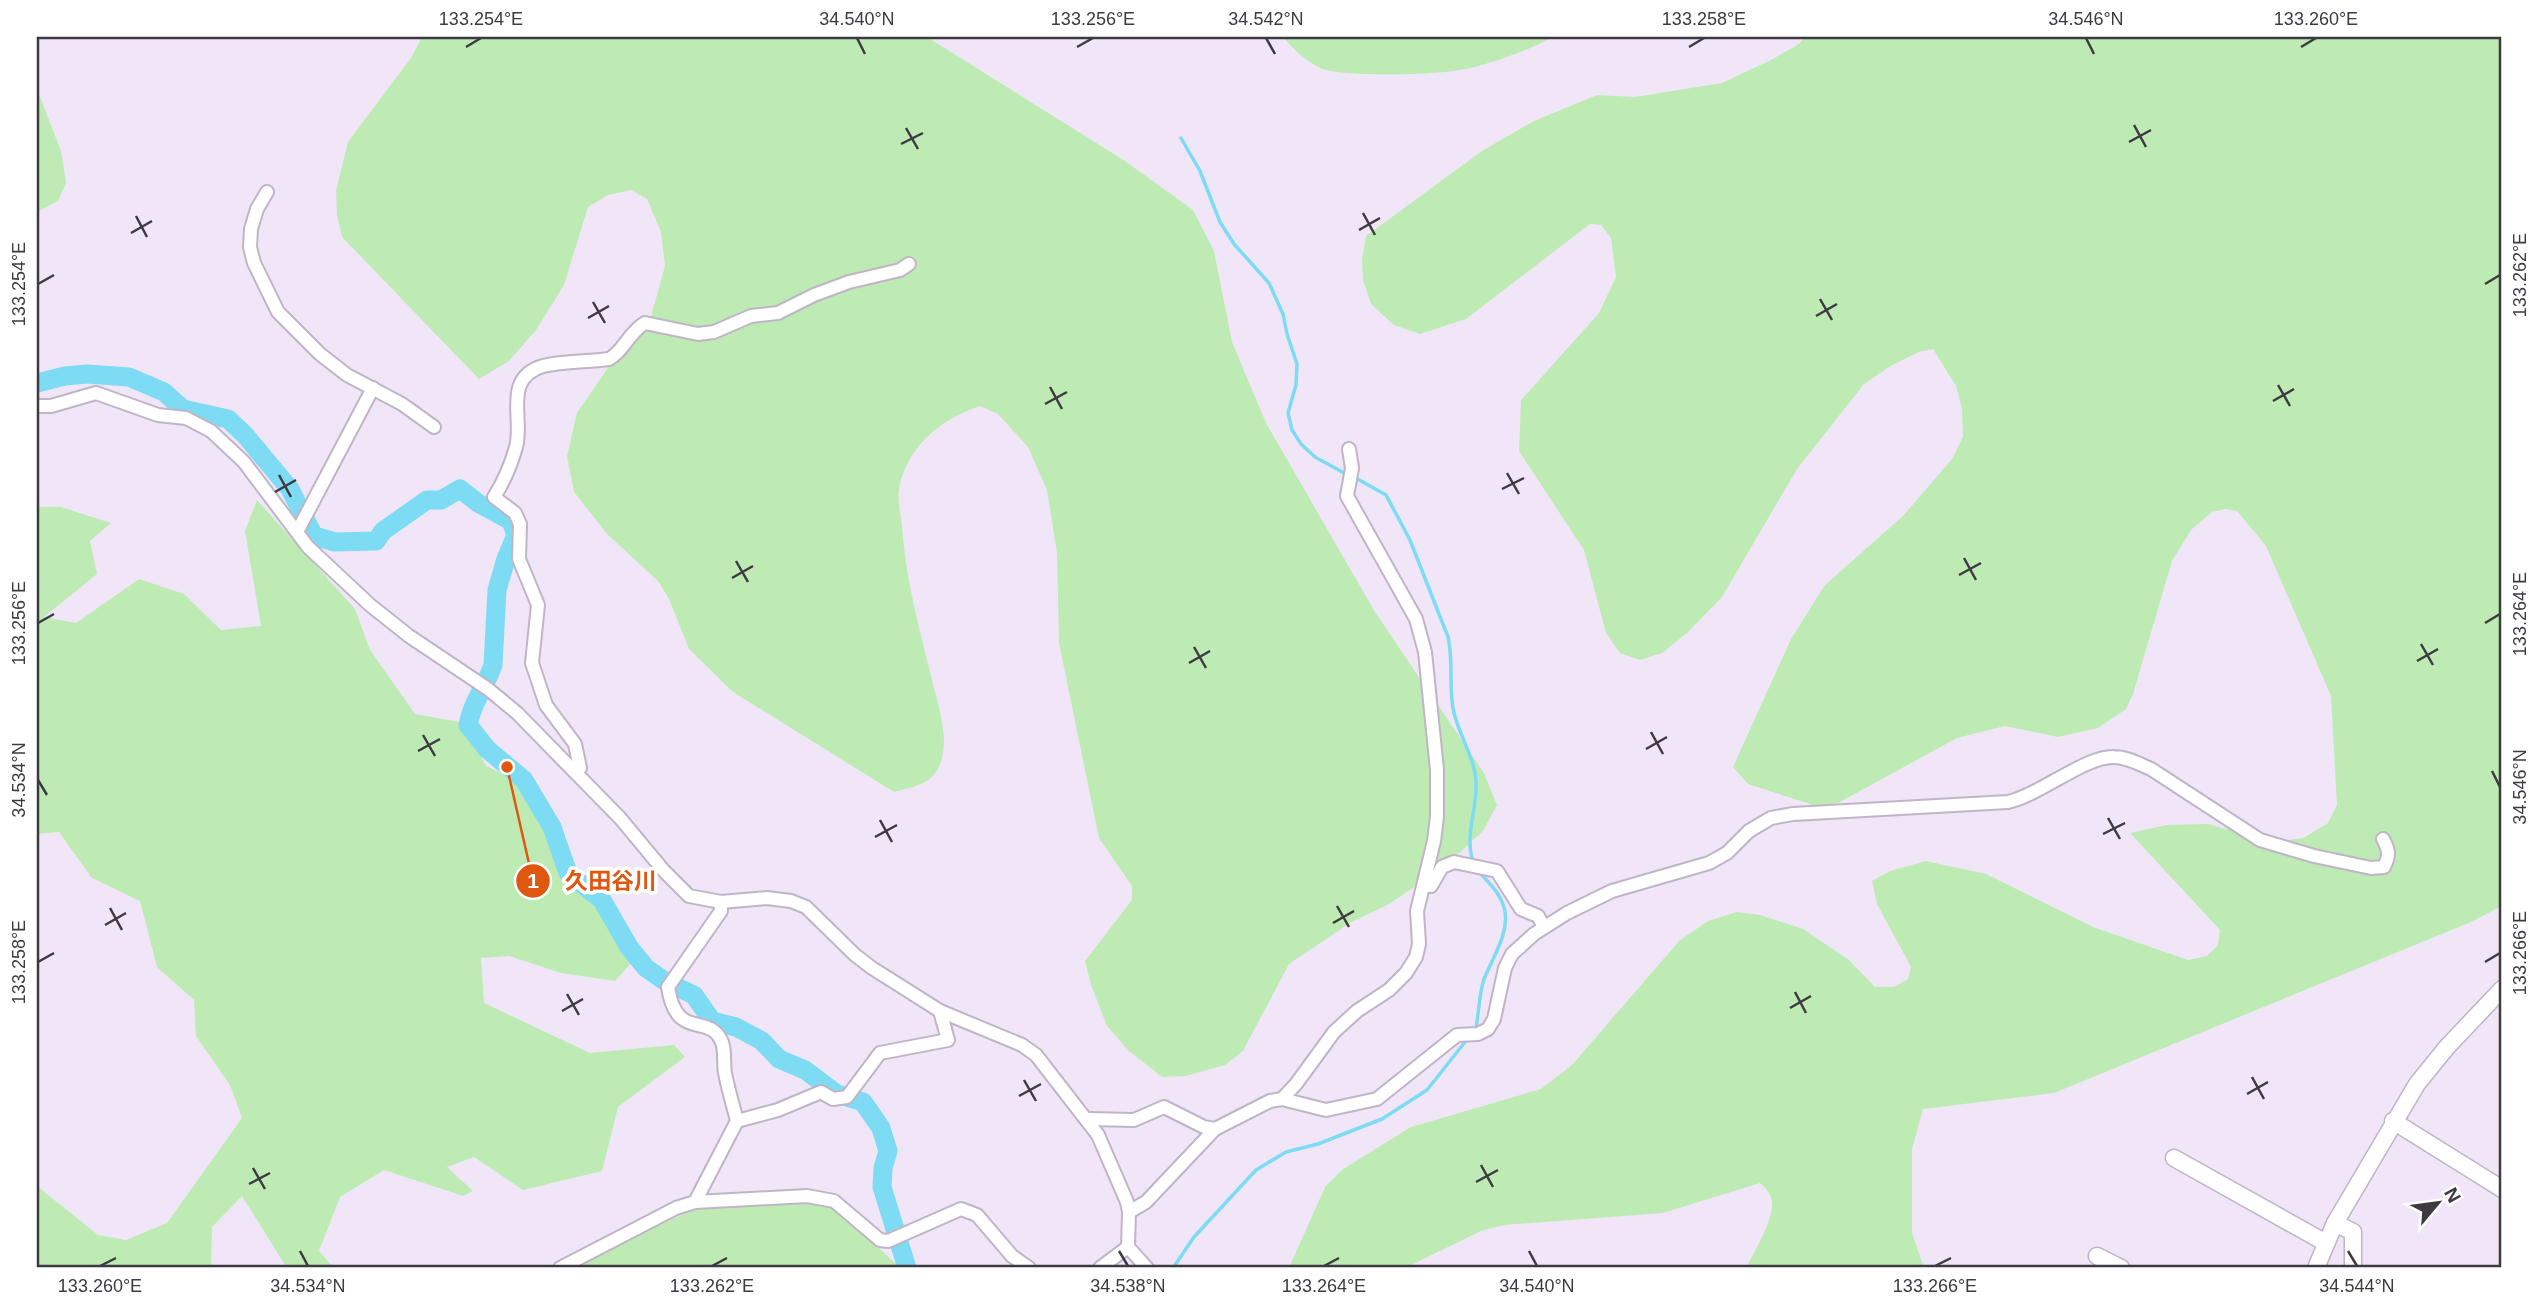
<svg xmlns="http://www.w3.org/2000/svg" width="2539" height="1305" font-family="Helvetica,'Noto Sans JP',sans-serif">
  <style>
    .green { fill: #beebb3 }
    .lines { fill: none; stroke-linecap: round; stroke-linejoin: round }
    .stream { stroke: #7ddbf3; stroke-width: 3.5 }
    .river { stroke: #7ddbf3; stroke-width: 19 }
    .minor-casing { stroke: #c0b5c6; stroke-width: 16 }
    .tertiary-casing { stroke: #c0b5c6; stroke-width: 19 }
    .minor { stroke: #fff; stroke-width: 12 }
    .tertiary { stroke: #fff; stroke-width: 16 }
    .ticks { fill: none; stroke: #3e3a41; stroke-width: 2.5 }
    .leader { fill: none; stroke: #e0570f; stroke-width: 2.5 }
    .callout-dot { fill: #e0570f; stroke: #fff; stroke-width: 2.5 }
    .mark-label { font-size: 21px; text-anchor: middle; font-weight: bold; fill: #fff }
    .callout-label { font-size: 23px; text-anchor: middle; font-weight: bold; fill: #e0570f; stroke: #fff; stroke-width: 7; stroke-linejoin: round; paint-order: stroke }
    .neatline { fill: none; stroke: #3e3a41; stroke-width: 2.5 }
    .ticks-label { font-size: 18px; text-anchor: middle; fill: #3e3a41 }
  </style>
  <rect width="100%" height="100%" fill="#f1e6f8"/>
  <g class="green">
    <path d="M422 37H927L1125 161 1193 210 1214 251 1232 342 1266 423 1375 612 1484 773 1497 805 1483 831 1445 866 1389 904 1350 923 1289 964 1243 1051 1225 1065 1186 1076 1162 1077 1129 1051 1107 1026 1091 985 1085 961 1132 900V886L1099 838 1059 643 1057 553 1047 490 1028 447 998 414 980 406C941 419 907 446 899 489 897 500 901 515 902 526 906 583 921 634 934 688 940 713 952 748 936 772 928 785 908 788 894 792L733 692 689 649 669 599 658 581 608 535 574 492 567 456 577 413 610 365 650 320 665 266 661 232 647 199 631 190 608 195 588 207 564 285 536 330 509 361 479 379 342 237 337 215 336 190 348 142 411 58Z"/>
    <path d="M1283 37H1552C1528 51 1498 61 1471 68 1446 75 1342 78 1320 68 1305 60 1294 50 1283 37Z"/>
    <path d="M1805 37H2502V906L2471 922 2054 1093 1923 1109 1912 1149V1233L1924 1268H1746C1754 1252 1773 1221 1772 1203 1772 1195 1766 1188 1760 1183L1663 1213 1504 1225 1481 1231 1405 1268H1289L1325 1187 1343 1169 1411 1127 1541 1089 1572 1065 1680 940 1708 921 1737 912 1760 915 1803 929 1849 960 1875 987H1894L1908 979 1911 967 1877 904 1872 881 1890 871 1926 861 1986 874 2093 927 2188 960 2207 956 2218 945 2220 930 2130 833 2167 825 2208 824 2274 842 2303 838 2328 823 2337 805 2331 696 2266 546 2237 511 2226 509 2212 512 2191 530 2172 561 2133 694 2126 709 2098 728 2058 737 2005 726 1957 738 1838 803 1816 806 1748 784 1733 767 1791 639 1825 585 1903 516 1952 459 1963 437 1962 409 1956 386 1933 349 1919 352 1892 365 1864 384 1797 469 1722 597 1687 633 1662 653 1640 660 1620 653 1606 633 1584 550 1519 451 1521 400 1599 313 1616 277 1611 238 1601 225 1590 224 1466 319 1420 334 1394 325 1371 304 1363 280 1362 260 1366 236 1482 151 1534 121 1597 95 1635 97 1722 83 1771 60 1799 44Z"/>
    <path d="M37 89 61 151 66 183 58 201 37 212Z"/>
    <path d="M257 500 355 609 370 650 415 714 465 723 486 766 519 781 540 811 561 870 580 887 612 910 635 959 615 981 561 973 509 956 481 958 484 1003 590 1053 674 1045 685 1057 618 1107 602 1171 523 1190 474 1157 447 1167 473 1191 463 1196 384 1170 340 1197 319 1251 334 1268H287L242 1196 212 1227 211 1268H37V1186L98 1235 126 1240 167 1223 242 1118 230 1085 196 1036 194 1000 157 967 140 901 92 878 59 832 37 834V507H61L111 523 90 541 97 574 44 617 76 623 139 579 184 594 221 630 261 626 245 531Z"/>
    <path d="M738 1198 822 1200 840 1211 900 1268H568L681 1215Z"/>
  </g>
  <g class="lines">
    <g class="stream">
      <path d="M1181 138 1200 171 1220 222 1234 244 1269 283 1283 314 1287 334 1297 364 1296 385 1288 413 1292 430 1301 444 1315 457 1346 474"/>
      <path d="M1354 477 1386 495 1410 540 1448 637C1454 662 1448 689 1454 713 1459 734 1475 760 1476 781 1478 808 1464 834 1473 862"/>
      <path d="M1473 1031 1476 1028C1479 1012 1479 994 1484 979 1493 957 1511 931 1504 907 1500 892 1487 882 1479 871"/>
      <path d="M1173 1268 1194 1237 1256 1170 1286 1152 1318 1144 1382 1119 1427 1090 1469 1037"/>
    </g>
    <path class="river" d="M37 383 65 376 87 374 129 377 164 392 183 409 228 419 245 435 290 489 314 536 335 542 376 541 383 531 427 500H441L460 489 478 503 511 521 516 535 506 559 497 590 493 665C486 686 472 702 468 725L487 749 524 780 552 827 568 873 602 900 629 947 646 968 666 982 694 995 712 1021 736 1027 762 1041 779 1059 805 1070 837 1094 863 1102 881 1128 888 1151 883 1168 882 1187 907 1268"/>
    <g class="minor-casing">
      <g id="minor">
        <path d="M267 192 257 209 251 229 250 247 254 263 278 312 320 354 347 375 402 404 434 427"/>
        <path d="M37 406H51L96 393 158 415 186 418 211 431 244 462 308 547 370 605 409 636 488 689 517 713 620 818 664 871 689 896 721 902 767 898 791 901 806 907 855 955 872 968 940 1011 1022 1045 1036 1055 1098 1135 1127 1202 1129 1212 1128 1247 1147 1268"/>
        <path d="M297 532 373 388"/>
        <path d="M576 773 580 768 575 744 546 705 532 663 538 605 519 559 520 524 515 513 494 497C503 483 511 465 516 447 524 419 502 378 543 366 564 361 588 362 609 359 624 351 629 332 645 323L698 334 714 332 751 316 778 313 814 295 849 282 900 270 909 264"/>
        <path d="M1424 886H1431L1442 867 1454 862 1497 871 1521 909 1538 916 1544 927"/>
        <path d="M1282 1099 1296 1084 1334 1032 1357 1011 1389 990 1406 973 1416 957 1419 944 1417 911 1434 841 1437 817V770L1425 652 1416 619 1347 496 1352 468 1349 449"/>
        <path d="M1089 1119 1134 1120 1164 1107 1204 1127 1215 1129"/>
        <path d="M737 1121 778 1110 821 1092 833 1099 847 1097 880 1053 948 1040 940 1011"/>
        <path d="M695 1202 737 1121C733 1105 728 1089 725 1073 723 1063 726 1049 721 1040 708 1013 676 1041 668 987L721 911V902"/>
        <path d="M1129 1212 1146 1202 1215 1129 1270 1101 1282 1099 1326 1110 1377 1099 1457 1035 1478 1034 1488 1029 1494 1019 1505 968 1512 954 1534 934 1567 913 1612 891 1709 863 1727 853 1749 831 1771 818 1793 814 2008 802C2042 794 2085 756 2114 757 2127 757 2139 764 2151 769L2260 840 2314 856 2371 868 2384 867C2390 855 2389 850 2383 839"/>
        <path d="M560 1268 676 1208 695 1202 807 1196 834 1201 880 1240 888 1241 961 1209 977 1215 1012 1256 1029 1268"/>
        <path d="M1100 1268 1128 1247"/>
      </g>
    </g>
    <g class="tertiary-casing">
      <g id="tertiary">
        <path d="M2393 1121 2502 1189"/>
        <path d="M2174 1158 2326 1243"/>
        <path d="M2335 1223 2353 1232V1268"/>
        <path d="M2097 1256 2121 1268"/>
        <path d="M2316 1268 2335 1223 2417 1084 2447 1047 2502 989"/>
      </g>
    </g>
    <use href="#minor" class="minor"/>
    <use href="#tertiary" class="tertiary"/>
  </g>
  <path class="ticks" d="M857 38 865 54M1266 38 1275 54M2086 38 2094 54M466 47 481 38M1077 47 1093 38M1689 47 1704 38M2301 47 2316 38M2134 125 2146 147M906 128 918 149M2129 142 2151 130M901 144 923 133M1363 213 1375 235M136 216 147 237M1359 230 1380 218M131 233 152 221M38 284 54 275M2485 284 2500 275M1820 299 1832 320M593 302 605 323M1816 316 1837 304M588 318 609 306M2278 385 2290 406M1050 387 1062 409M2273 401 2294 389M1045 404 1067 392M1507 473 1519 494M279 475 291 497M1502 489 1524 478M275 492 296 480M1964 558 1976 580M736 561 748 582M1959 575 1981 563M732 578 753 566M38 623 54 614M2485 623 2500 614M2421 644 2433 665M1194 647 1206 668M2417 661 2438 649M1189 663 1210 651M1651 732 1663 754M423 735 435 756M1646 749 1667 737M418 751 440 739M2492 771 2500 787M38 780 47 795M2108 818 2120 839M880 820 892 842M2103 834 2125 823M875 837 897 825M1337 906 1349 927M110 908 122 930M1333 923 1354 911M105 925 126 913M38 962 54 953M2485 962 2500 953M1795 992 1806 1013M567 994 579 1015M1790 1008 1811 996M562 1011 583 999M2252 1077 2264 1099M1024 1080 1036 1101M2247 1094 2268 1082M1019 1096 1041 1084M1481 1165 1493 1187M253 1168 265 1189M1476 1182 1498 1170M249 1184 270 1173M300 1251 308 1266M1119 1251 1128 1266M1529 1251 1537 1266M2348 1251 2357 1266M100 1266 116 1258M712 1266 727 1258M1324 1266 1339 1258M1935 1266 1951 1258"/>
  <path class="leader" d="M507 767L533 881"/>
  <g class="callout-dot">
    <circle cx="507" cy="767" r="7"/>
    <circle cx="533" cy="881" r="18"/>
  </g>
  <g class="mark-label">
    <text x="533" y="888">1</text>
  </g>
  <g class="callout-label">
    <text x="611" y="889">久田谷川</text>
  </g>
  <rect width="2539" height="1305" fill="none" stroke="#ffffff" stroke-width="77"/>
  <g transform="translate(2438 1203) rotate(61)" stroke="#ffffff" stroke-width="5" paint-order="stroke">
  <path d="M0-5L12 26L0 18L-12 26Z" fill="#3e3a41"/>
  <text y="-10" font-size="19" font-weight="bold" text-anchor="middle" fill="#3e3a41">N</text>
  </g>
  <rect x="38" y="38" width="2462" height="1228" class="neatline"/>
  <g class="ticks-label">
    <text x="481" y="25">133.254°E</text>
    <text x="857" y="25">34.540°N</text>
    <text x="1093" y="25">133.256°E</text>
    <text x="1266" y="25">34.542°N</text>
    <text x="1704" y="25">133.258°E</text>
    <text x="2086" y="25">34.546°N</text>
    <text x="2316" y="25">133.260°E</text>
    <text transform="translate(2520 275) rotate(-90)" y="6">133.262°E</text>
    <text transform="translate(19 284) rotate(-90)" y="6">133.254°E</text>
    <text transform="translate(2520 614) rotate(-90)" y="6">133.264°E</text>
    <text transform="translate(19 623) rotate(-90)" y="6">133.256°E</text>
    <text transform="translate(19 780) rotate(-90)" y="6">34.534°N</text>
    <text transform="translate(2520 787) rotate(-90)" y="6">34.546°N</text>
    <text transform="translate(2520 953) rotate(-90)" y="6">133.266°E</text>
    <text transform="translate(19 962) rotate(-90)" y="6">133.258°E</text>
    <text x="100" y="1292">133.260°E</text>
    <text x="308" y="1292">34.534°N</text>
    <text x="712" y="1292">133.262°E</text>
    <text x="1128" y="1292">34.538°N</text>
    <text x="1324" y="1292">133.264°E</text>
    <text x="1537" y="1292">34.540°N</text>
    <text x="1935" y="1292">133.266°E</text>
    <text x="2357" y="1292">34.544°N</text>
  </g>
</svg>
